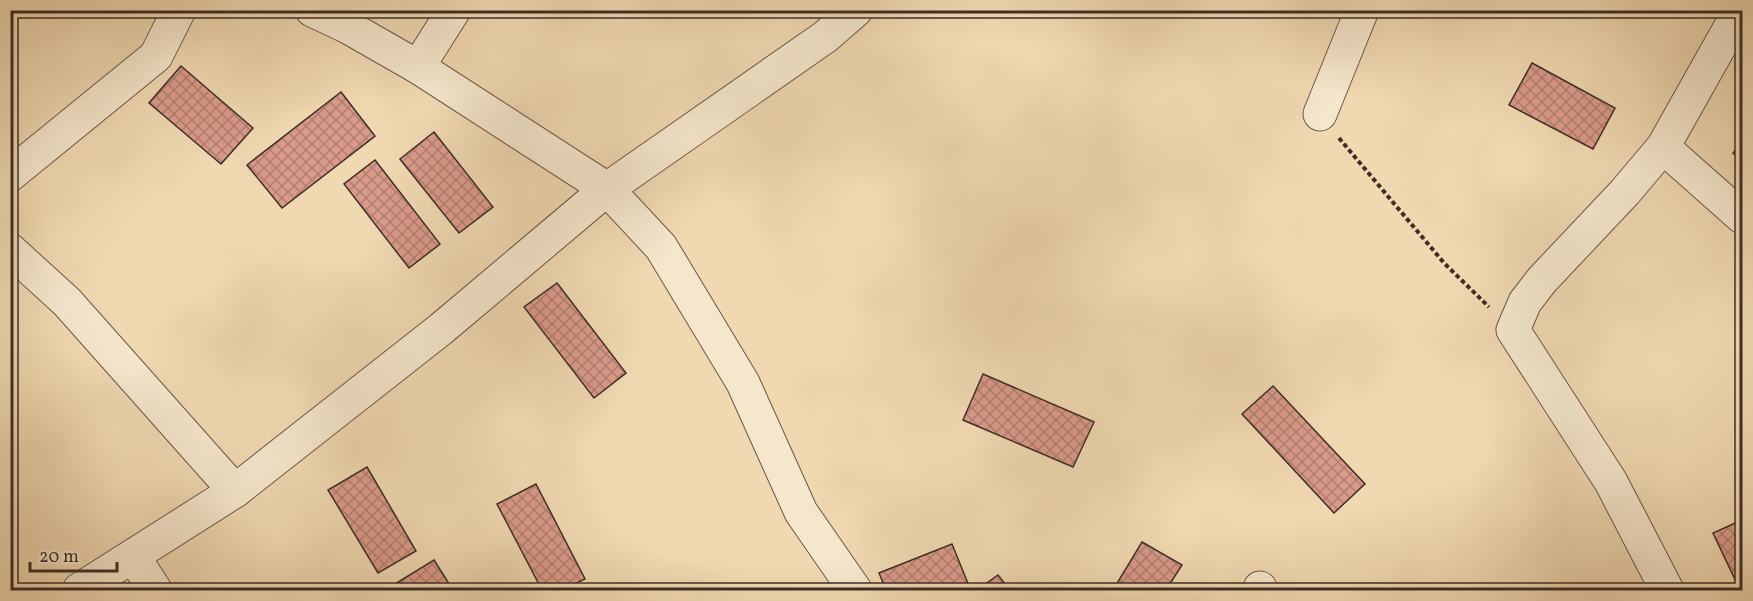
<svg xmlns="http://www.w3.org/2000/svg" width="1753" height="601" font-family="Vollkorn,serif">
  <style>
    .building { fill: url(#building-cross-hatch); stroke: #3c2e27; stroke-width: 1.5 }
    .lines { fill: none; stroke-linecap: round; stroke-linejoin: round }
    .minor-casing { stroke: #69584a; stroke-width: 35 }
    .path { stroke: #3c2e27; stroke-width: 4; stroke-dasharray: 4.5 3; stroke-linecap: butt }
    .minor { stroke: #f5e6cc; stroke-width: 33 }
  </style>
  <defs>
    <pattern id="building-cross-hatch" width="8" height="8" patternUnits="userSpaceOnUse" patternTransform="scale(1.5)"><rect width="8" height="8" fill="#da9a8a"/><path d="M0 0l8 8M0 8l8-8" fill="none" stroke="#b27e71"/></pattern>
  </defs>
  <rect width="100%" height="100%" fill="#f0d8b1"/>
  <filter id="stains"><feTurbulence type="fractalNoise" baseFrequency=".00333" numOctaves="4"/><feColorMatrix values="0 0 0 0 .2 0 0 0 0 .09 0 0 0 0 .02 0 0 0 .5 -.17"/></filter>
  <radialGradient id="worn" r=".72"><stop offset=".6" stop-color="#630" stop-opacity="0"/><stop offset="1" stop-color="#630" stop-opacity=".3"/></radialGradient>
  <g class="building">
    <path d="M1532 63 1615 108 1593 149 1509 105Z"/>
    <path d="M181 66 253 128 221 164 149 103Z"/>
    <path d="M341 92 375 136 282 208 247 165Z"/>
    <path d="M434 132 493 207 459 233 400 159Z"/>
    <path d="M1742 141V160L1733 153Z"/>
    <path d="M375 160 440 244 409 268 344 184Z"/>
    <path d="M557 283 626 373 594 398 524 307Z"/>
    <path d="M983 374 1094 422 1073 467 963 420Z"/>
    <path d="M1273 386 1365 484 1334 513 1242 414Z"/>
    <path d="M367 467 416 551 378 573 328 490Z"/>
    <path d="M536 484 585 579 562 590H542L497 504Z"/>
    <path d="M1742 520V590H1740L1713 533Z"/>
    <path d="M1142 542 1182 565 1166 590H1113Z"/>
    <path d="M952 544 969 586 958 590H886L879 573Z"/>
    <path d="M434 560 453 590H385Z"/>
    <path d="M998 575 1010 590H977Z"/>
    <path d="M688 584 691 590H677Z"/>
  </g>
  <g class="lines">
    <g class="minor-casing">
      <g id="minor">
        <path d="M312 10 348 27 418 67 607 189 661 247 743 383 801 512 855 590"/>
        <path d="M418 67 454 10"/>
        <path d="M1320 114 1362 10"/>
        <path d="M1663 147 1742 217"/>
        <path d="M10 175 156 56 179 10"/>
        <path d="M10 250 67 302 235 491"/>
        <path d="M133 556 155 590"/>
        <path d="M1260 588 1261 590"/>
        <path d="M79 590 235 491 441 329 607 189 825 37 856 10"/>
        <path d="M1667 590 1611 482 1513 330 1525 302 1542 280 1625 192 1663 147 1740 10"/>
      </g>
    </g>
    <path class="path" d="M1339 138 1444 263 1489 307"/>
    <use href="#minor" class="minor"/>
  </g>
  <rect width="1753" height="601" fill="none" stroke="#f0d8b1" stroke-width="36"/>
  <rect x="12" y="12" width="1729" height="577" fill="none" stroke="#3c2e27" stroke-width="3"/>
  <rect x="18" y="18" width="1717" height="565" fill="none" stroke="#3c2e27" stroke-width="1.5"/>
  <path d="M30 562v9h87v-9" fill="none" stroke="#3c2e27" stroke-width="3"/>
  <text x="39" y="562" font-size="18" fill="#3c2e27" stroke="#f5e6cc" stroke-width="4.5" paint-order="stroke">20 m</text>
  <rect width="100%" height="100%" filter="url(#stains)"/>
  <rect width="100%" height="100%" fill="url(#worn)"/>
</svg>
